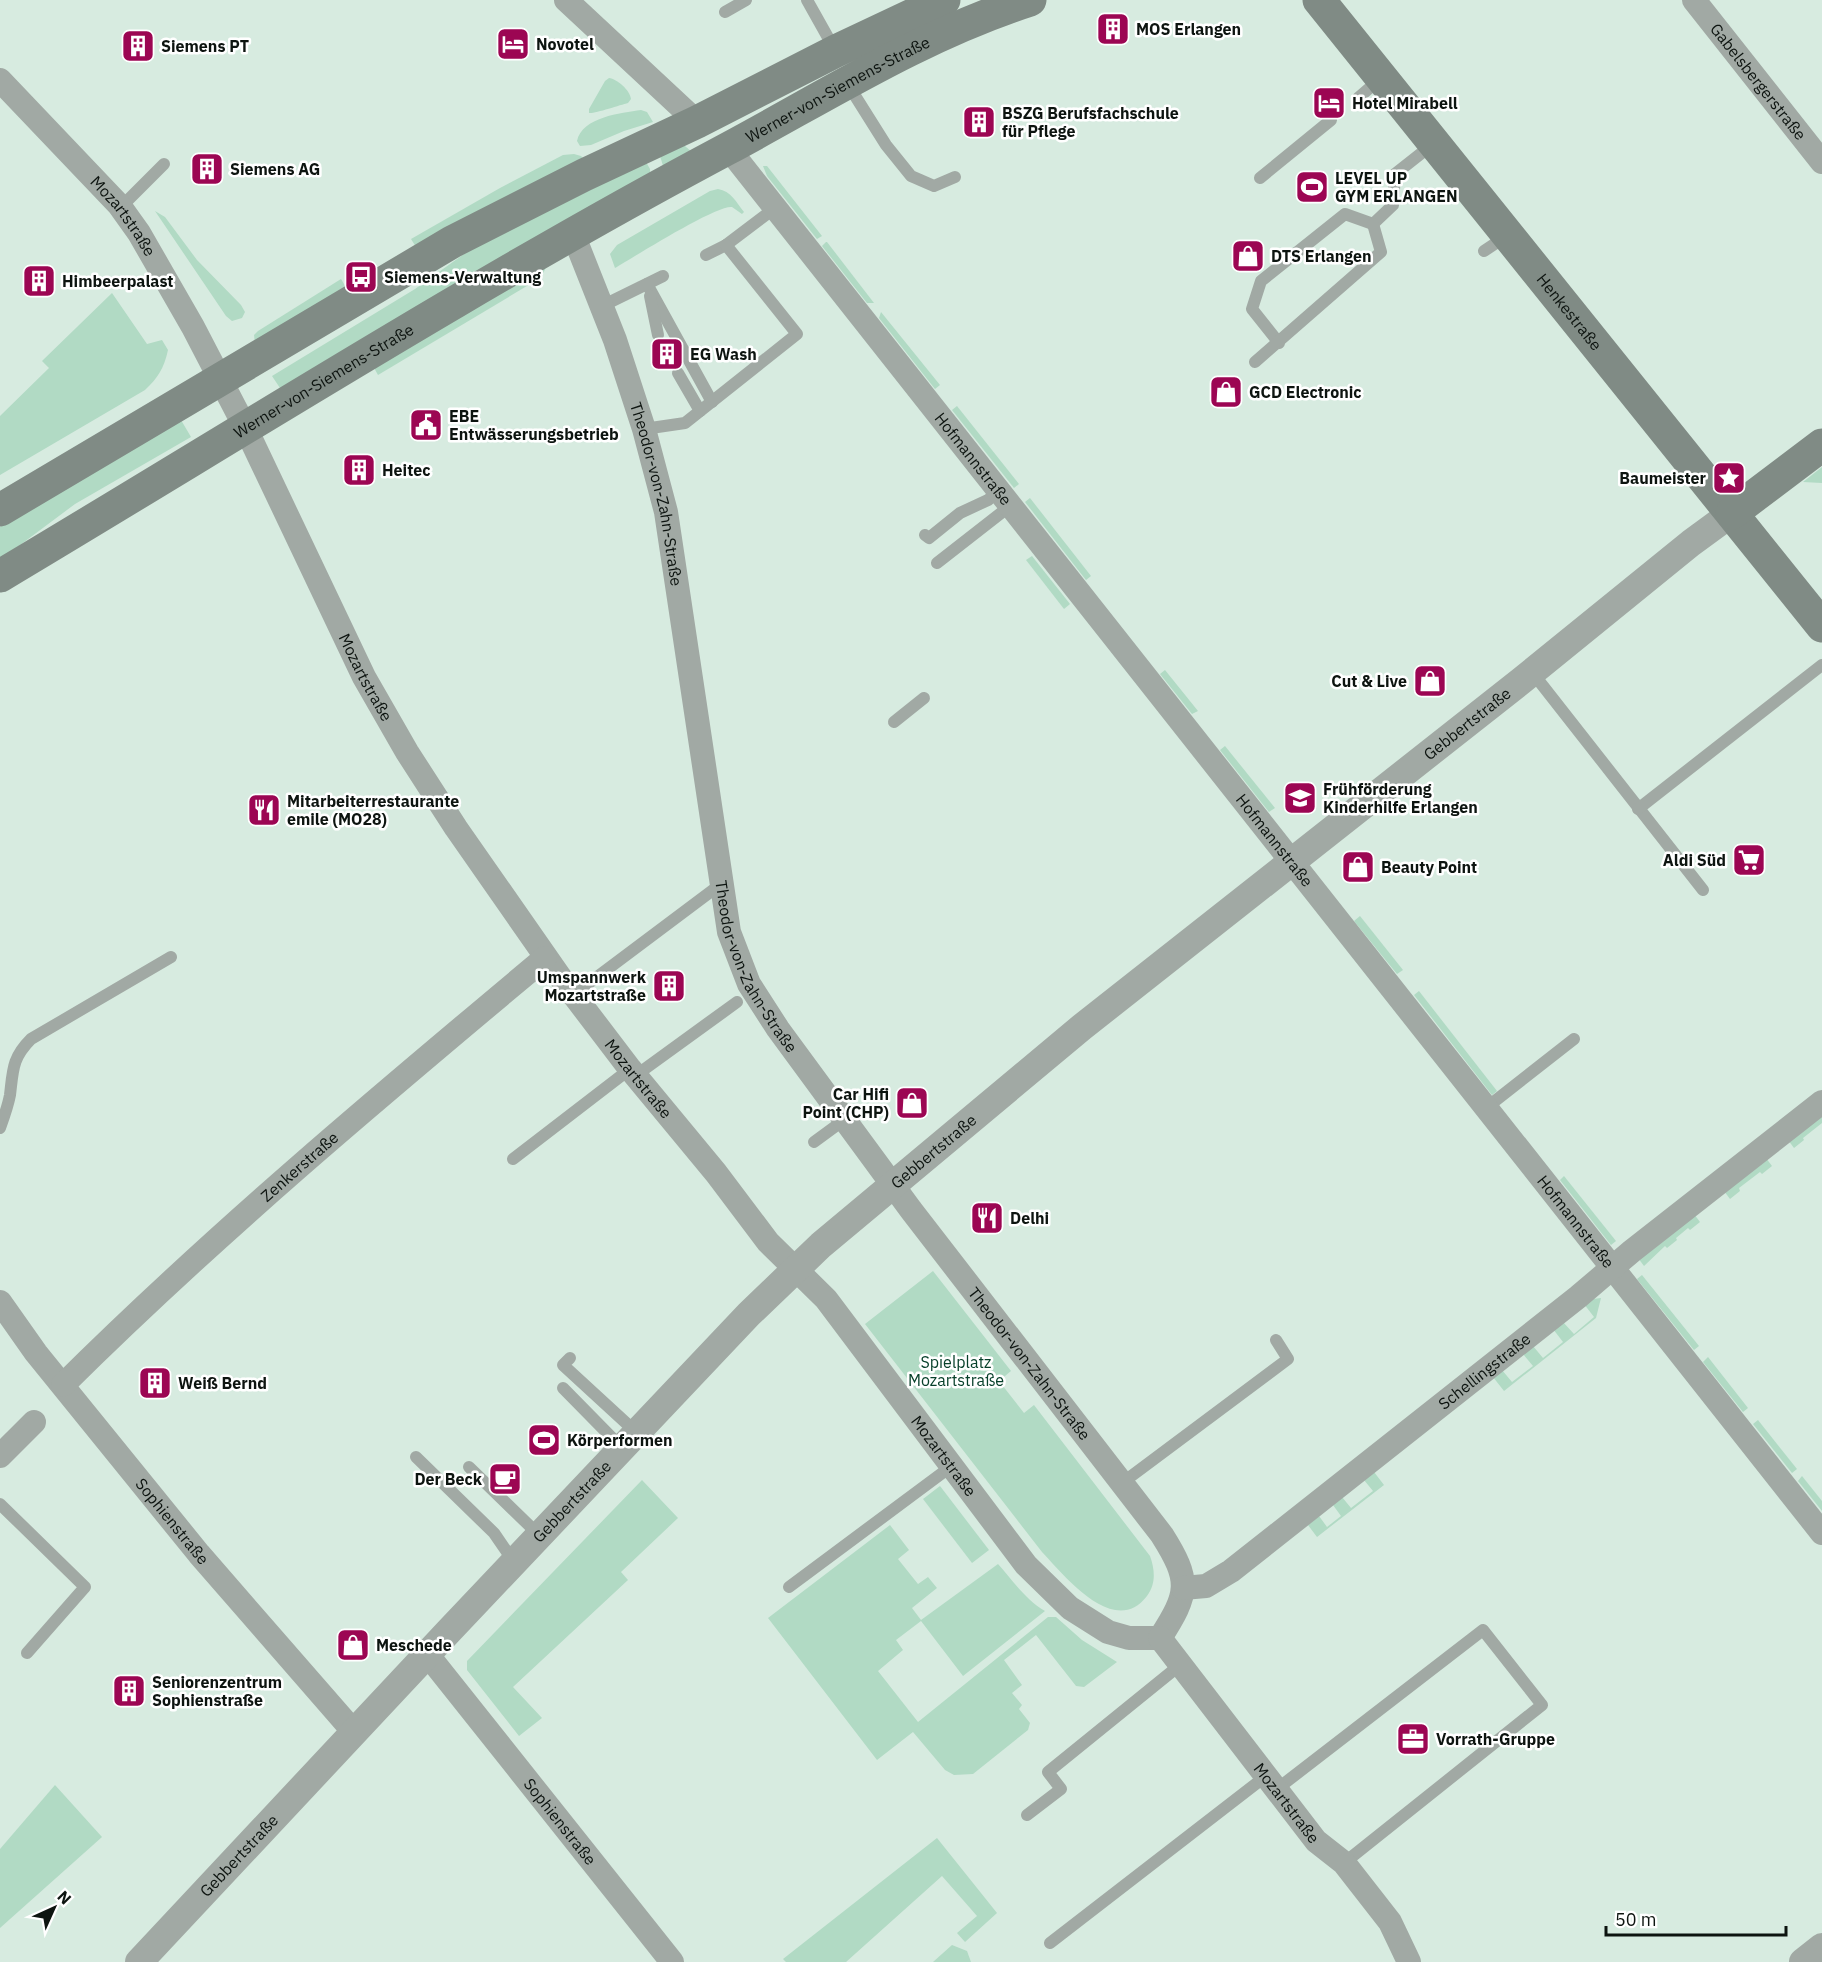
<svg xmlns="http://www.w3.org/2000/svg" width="1822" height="1962" font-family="'IBM Plex Sans',sans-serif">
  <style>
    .green { fill: #b1dac4 }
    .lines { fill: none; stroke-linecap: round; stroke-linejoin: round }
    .service { stroke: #a1a9a4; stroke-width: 12 }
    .minor { stroke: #a1a9a4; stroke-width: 24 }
    .tertiary { stroke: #a1a9a4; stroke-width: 28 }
    .secondary { stroke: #808b85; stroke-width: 33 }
    .labels { text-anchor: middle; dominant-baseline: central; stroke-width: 5; stroke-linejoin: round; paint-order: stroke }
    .poi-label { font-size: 16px; font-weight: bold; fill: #0d1410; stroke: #fff; text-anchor: start }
    .street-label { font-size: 16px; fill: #0d1410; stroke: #fff }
    .park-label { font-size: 16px; fill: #07402a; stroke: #fff }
  </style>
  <rect width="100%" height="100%" fill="#d7ebe0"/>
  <g class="green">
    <path d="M609 78C617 79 630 90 631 99L628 103C620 105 594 114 589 113V109L605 81Z"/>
    <path d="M641 110 647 112 653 122 624 131 591 145 580 146 577 141C582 117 621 113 641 110Z"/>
    <path d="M678 140 693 153 664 169 660 156Z"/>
    <path d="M574 154 581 156 585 160 416 247 411 239 500 188 563 155Z"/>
    <path d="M646 162 650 169V177L282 391 272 376 415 289 471 249Z"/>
    <path d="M763 166H767L822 236 817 239 767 176Z"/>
    <path d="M718 189C731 191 736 202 744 212L742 214 732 207C716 205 634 257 615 268L610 254 617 245 710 191Z"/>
    <path d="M155 211 165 217 197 260 241 305 245 312 242 318 232 321 226 316Z"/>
    <path d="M826 242H827L874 303H867L822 246Z"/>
    <path d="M546 267 542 276 537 280 378 375 373 366Z"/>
    <path d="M341 279 347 289 255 344 254 335 258 331Z"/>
    <path d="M112 293 147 344 162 340 168 350C164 368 158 378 145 390L0 475V416L49 368 42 361Z"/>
    <path d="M881 312 940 385 935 389 879 318Z"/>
    <path d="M957 406 1019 484 1014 488 952 410Z"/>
    <path d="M181 420 191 437 75 504 0 560V527Z"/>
    <path d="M1822 467V483L1803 482Z"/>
    <path d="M1030 498 1091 576 1086 580 1025 502Z"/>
    <path d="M1032 556 1070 604 1064 609 1026 560Z"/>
    <path d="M1165 670 1198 711 1192 714 1160 674Z"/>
    <path d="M1225 746 1275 808 1269 812 1220 750Z"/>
    <path d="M1360 916 1403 970 1397 974 1354 921Z"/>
    <path d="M1419 991 1497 1091 1492 1095 1414 995Z"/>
    <path d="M1822 1113V1123L1803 1138 1804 1140 1794 1148 1788 1140Z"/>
    <path d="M1766 1158 1772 1166 1762 1174 1760 1172 1739 1188 1740 1191 1730 1199 1724 1191Z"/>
    <path d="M1564 1176 1616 1241 1611 1245 1560 1180Z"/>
    <path d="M1694 1214 1700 1222 1690 1230 1688 1228 1676 1238 1677 1240 1667 1248 1665 1246 1644 1266 1638 1258Z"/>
    <path d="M933 1271 1011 1371 999 1381 1024 1413 1034 1405 1150 1556C1155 1570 1156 1584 1147 1596 1114 1639 1064 1575 1042 1552L865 1324Z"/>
    <path d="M1642 1275 1699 1346 1694 1350 1637 1279Z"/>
    <path d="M1601 1298 1596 1318 1504 1391 1493 1377 1502 1370 1512 1382 1533 1366 1523 1354 1533 1346 1543 1358 1563 1342 1553 1329 1563 1322 1574 1334 1594 1317 1584 1304 1593 1299Z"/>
    <path d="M1708 1357 1748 1408 1743 1412 1703 1362Z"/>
    <path d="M1758 1420 1797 1469 1792 1473 1753 1424Z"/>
    <path d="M1374 1472 1384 1485 1317 1537 1308 1525 1319 1516 1327 1527 1341 1516 1333 1505 1342 1497 1351 1508 1373 1491 1364 1480Z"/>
    <path d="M1802 1476 1822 1501V1511L1798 1481Z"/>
    <path d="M642 1480 678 1518 621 1572 628 1580 513 1687 542 1718 519 1736 467 1670V1661Z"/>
    <path d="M940 1486 989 1550 972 1563 923 1499Z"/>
    <path d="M890 1525 909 1550 898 1559 918 1584 928 1577 937 1588 912 1608 921 1620 998 1564C1013 1581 1026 1600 1045 1611L963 1676 921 1621 896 1640 903 1650 878 1671 918 1722 1048 1617H1056L1082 1640 1117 1662 1084 1687 1076 1686 1036 1635 1004 1660 1022 1685 1012 1693 1022 1705 1019 1709 1030 1723 1028 1730 973 1774 954 1775 945 1770 913 1732 877 1760 768 1618Z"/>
    <path d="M55 1785 102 1837 0 1928V1849Z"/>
    <path d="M937 1838 997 1913 965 1942 957 1933 977 1916 942 1876 846 1962H786L783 1959Z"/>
    <path d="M952 1945 967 1951 971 1962H933Z"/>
  </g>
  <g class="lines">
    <g class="service">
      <path d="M807 0 835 50"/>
      <path d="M725 12 746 0"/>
      <path d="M847 83 886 145 911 176 934 186 955 177"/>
      <path d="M1358 98 1380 79"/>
      <path d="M1260 178 1331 120"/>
      <path d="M120 208 164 164"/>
      <path d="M1484 251 1508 235"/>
      <path d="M706 255 726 245 775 208"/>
      <path d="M647 284 712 402"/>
      <path d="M650 296 658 335"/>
      <path d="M602 306 663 276"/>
      <path d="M1279 343 1252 309 1261 281 1345 214 1373 224 1393 205 1395 174 1433 144"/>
      <path d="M1255 362 1381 252 1373 224"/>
      <path d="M678 373 700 411"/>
      <path d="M644 429 685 423 797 334 726 245"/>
      <path d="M925 535 929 538 960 513 988 500 999 491"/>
      <path d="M937 563 1010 506"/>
      <path d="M1532 672 1703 890"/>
      <path d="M894 722 924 698"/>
      <path d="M1638 809 1822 665"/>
      <path d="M573 995 721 884"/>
      <path d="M635 1076 737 1002"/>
      <path d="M1486 1108 1574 1039"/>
      <path d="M0 1128C4 1117 8 1106 10 1095 13 1070 12 1058 31 1039L171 957"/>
      <path d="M814 1142 844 1120"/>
      <path d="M513 1159 630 1069"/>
      <path d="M570 1358 563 1365 637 1433"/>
      <path d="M563 1388 622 1448"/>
      <path d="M416 1457 494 1533 514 1562"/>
      <path d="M469 1467 539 1535"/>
      <path d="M1122 1483 1288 1359 1276 1340"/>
      <path d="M0 1504 85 1587 27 1653"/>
      <path d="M789 1587 953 1465"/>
      <path d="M1277 1789 1483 1630 1542 1705 1344 1863"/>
      <path d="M1027 1815 1061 1789 1048 1772 1180 1665"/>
      <path d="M1050 1943 1266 1776"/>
    </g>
    <g class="minor">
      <path d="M566 0 697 122"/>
      <path id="s1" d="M1694 0 1822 162"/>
      <path id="s2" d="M0 80 119 205 139 233 193 327 246 429 364 677 407 752 456 828 560 977 630 1069 716 1173 768 1242 826 1299 1026 1565 1070 1608 1108 1632 1129 1638H1160"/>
      <path id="s3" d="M728 148 1822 1533"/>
      <path id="s4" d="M573 234 615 340 644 429 666 512 729 932 749 984 778 1029 911 1210 1162 1535C1191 1581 1189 1593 1160 1638"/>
      <path id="s5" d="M0 1302 36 1353 199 1554 354 1732"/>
      <path id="s6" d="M63 1385C215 1234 381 1095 545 958"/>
      <path d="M0 1456 34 1422"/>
      <path id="s7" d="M1183 1588 1206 1586 1231 1571 1578 1297 1632 1251 1822 1102"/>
      <path id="s8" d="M1160 1638 1316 1841 1344 1863 1390 1922 1409 1962"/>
      <path id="s9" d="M427 1654 672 1962"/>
    </g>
    <g class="tertiary">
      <path id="s10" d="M139 1962 448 1632 749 1314 821 1245 1082 1027 1521 681 1691 543 1732 513"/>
      <path d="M1803 1962 1822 1947"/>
    </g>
    <g class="secondary">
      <path id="s11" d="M1319 0 1822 626"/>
      <path d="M0 510 452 242 584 175 697 122 836 51 944 0"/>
      <path d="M1732 513 1822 445"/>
      <path id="s12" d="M0 576C241 432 479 281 727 149 826 96 921 35 1030 0"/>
    </g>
  </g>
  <defs>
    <g id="building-square" transform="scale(1.725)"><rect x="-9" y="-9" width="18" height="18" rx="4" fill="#9c0653" stroke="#fff"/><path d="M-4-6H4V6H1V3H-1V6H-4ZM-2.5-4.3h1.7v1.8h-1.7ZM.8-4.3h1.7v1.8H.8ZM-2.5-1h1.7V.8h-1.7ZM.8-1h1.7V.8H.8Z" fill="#fff"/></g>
    <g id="hotel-square" transform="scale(1.725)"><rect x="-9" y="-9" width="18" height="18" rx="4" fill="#9c0653" stroke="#fff"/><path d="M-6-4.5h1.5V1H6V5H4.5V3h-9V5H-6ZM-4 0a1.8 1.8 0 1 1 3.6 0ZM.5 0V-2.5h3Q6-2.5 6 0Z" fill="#fff"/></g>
    <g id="stadium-square" transform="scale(1.725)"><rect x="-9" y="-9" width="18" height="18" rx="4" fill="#9c0653" stroke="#fff"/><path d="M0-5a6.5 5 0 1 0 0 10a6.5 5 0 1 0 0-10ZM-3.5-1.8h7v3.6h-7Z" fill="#fff"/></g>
    <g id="shop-square" transform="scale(1.725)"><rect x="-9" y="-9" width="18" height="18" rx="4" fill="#9c0653" stroke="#fff"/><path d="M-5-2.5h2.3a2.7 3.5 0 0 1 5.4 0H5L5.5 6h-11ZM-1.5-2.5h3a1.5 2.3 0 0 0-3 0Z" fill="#fff"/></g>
    <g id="bus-square" transform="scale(1.725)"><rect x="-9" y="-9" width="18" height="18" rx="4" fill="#9c0653" stroke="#fff"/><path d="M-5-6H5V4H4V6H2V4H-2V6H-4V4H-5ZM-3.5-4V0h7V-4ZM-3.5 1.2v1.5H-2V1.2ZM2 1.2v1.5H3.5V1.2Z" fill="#fff"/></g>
    <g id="civic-square" transform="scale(1.725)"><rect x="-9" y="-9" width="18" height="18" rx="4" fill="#9c0653" stroke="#fff"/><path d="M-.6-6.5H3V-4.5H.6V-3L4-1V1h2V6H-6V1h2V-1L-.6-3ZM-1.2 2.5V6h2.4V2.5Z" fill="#fff"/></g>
    <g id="sight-square" transform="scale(1.725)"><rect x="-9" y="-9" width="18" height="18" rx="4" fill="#9c0653" stroke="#fff"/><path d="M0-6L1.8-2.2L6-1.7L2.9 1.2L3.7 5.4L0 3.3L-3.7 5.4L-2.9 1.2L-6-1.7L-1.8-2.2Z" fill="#fff"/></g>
    <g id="school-square" transform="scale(1.725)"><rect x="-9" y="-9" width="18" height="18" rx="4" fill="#9c0653" stroke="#fff"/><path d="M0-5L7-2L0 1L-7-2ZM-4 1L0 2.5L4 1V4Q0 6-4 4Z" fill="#fff"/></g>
    <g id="restaurant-square" transform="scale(1.725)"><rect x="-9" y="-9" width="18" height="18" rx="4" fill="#9c0653" stroke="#fff"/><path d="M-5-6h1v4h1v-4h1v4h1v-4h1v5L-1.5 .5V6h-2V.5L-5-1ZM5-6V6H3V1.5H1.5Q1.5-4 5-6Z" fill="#fff"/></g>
    <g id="supermarket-square" transform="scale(1.725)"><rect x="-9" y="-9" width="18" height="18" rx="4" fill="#9c0653" stroke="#fff"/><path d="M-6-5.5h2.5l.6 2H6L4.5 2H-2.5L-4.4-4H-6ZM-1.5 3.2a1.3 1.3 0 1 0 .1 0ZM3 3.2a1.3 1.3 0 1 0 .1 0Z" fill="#fff"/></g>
    <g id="cafe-square" transform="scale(1.725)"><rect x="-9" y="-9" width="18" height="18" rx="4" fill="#9c0653" stroke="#fff"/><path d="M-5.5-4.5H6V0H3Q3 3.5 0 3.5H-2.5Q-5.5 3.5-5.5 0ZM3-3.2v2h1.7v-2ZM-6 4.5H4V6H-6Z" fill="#fff"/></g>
    <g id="office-square" transform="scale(1.725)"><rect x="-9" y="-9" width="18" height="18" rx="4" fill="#9c0653" stroke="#fff"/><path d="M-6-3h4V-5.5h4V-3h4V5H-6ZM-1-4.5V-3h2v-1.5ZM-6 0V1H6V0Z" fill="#fff"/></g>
  </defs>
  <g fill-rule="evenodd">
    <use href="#building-square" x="1113" y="29"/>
    <use href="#hotel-square" x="513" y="44"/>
    <use href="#building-square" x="138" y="46"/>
    <use href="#hotel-square" x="1329" y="103"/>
    <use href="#building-square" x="979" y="122"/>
    <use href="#building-square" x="207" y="169"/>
    <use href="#stadium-square" x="1312" y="187"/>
    <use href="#shop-square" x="1248" y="256"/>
    <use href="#bus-square" x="361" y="277"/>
    <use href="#building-square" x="39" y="281"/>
    <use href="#building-square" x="667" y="354"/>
    <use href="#shop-square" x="1226" y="392"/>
    <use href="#civic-square" x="426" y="425"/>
    <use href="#building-square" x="359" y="470"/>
    <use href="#sight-square" x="1729" y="478"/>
    <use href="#shop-square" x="1430" y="681"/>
    <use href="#school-square" x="1300" y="798"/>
    <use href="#restaurant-square" x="264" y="810"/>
    <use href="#supermarket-square" x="1749" y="860"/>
    <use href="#shop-square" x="1358" y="867"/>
    <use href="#building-square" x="669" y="986"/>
    <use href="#shop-square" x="912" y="1103"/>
    <use href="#restaurant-square" x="987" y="1218"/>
    <use href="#building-square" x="155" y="1383"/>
    <use href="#stadium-square" x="544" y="1440"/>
    <use href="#cafe-square" x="505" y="1479"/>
    <use href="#shop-square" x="353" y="1645"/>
    <use href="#building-square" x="129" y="1691"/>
    <use href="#office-square" x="1413" y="1739"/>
  </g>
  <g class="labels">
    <g class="poi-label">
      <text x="1136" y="29">MOS Erlangen</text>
      <text x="536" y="44">Novotel</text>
      <text x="161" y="46">Siemens PT</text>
      <text x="1352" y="103">Hotel Mirabell</text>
      <text x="1002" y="113">BSZG Berufsfachschule<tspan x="1002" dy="18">für Pflege</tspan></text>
      <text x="230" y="169">Siemens AG</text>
      <text x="1335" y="178">LEVEL UP<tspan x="1335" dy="18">GYM ERLANGEN</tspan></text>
      <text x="1271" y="256">DTS Erlangen</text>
      <text x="384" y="277">Siemens-Verwaltung</text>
      <text x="62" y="281">Himbeerpalast</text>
      <text x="690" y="354">EG Wash</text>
      <text x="1249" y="392">GCD Electronic</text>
      <text x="449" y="416">EBE<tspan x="449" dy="18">Entwässerungsbetrieb</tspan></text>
      <text x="382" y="470">Heitec</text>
      <text x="1706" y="478" text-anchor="end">Baumeister</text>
      <text x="1407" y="681" text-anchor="end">Cut &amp; Live</text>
      <text x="1323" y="789">Frühförderung<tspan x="1323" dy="18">Kinderhilfe Erlangen</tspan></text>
      <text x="287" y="801">Mitarbeiterrestaurante<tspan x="287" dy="18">emile (MO28)</tspan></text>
      <text x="1726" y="860" text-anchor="end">Aldi Süd</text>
      <text x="1381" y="867">Beauty Point</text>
      <text x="646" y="977" text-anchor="end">Umspannwerk<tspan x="646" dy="18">Mozartstraße</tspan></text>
      <text x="889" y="1094" text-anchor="end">Car Hifi<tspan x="889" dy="18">Point (CHP)</tspan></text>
      <text x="1010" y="1218">Delhi</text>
      <text x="178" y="1383">Weiß Bernd</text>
      <text x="567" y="1440">Körperformen</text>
      <text x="482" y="1479" text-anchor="end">Der Beck</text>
      <text x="376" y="1645">Meschede</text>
      <text x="152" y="1682">Seniorenzentrum<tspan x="152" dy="18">Sophienstraße</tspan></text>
      <text x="1436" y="1739">Vorrath-Gruppe</text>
    </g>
    <g class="street-label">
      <text stroke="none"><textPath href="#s1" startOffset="104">Gabelsbergerstraße</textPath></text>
      <text stroke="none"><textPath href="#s12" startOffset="969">Werner-von-Siemens-Straße</textPath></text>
      <text stroke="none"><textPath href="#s2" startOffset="184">Mozartstraße</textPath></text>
      <text stroke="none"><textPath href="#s11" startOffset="400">Henkestraße</textPath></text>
      <text stroke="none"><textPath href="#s12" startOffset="378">Werner-von-Siemens-Straße</textPath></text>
      <text stroke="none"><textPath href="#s3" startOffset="396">Hofmannstraße</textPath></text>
      <text stroke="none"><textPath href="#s4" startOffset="274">Theodor-von-Zahn-Straße</textPath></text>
      <text stroke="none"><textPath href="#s2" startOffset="706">Mozartstraße</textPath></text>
      <text stroke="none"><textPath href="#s10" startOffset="1820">Gebbertstraße</textPath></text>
      <text stroke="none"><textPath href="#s3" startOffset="882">Hofmannstraße</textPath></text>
      <text stroke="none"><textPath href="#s4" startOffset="760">Theodor-von-Zahn-Straße</textPath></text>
      <text stroke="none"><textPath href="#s2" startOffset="1192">Mozartstraße</textPath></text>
      <text stroke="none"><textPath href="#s10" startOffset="1136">Gebbertstraße</textPath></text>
      <text stroke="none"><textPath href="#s6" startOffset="322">Zenkerstraße</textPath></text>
      <text stroke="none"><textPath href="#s3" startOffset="1368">Hofmannstraße</textPath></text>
      <text stroke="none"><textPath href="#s4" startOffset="1246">Theodor-von-Zahn-Straße</textPath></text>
      <text stroke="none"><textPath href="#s7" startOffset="375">Schellingstraße</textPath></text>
      <text stroke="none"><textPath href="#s2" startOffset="1678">Mozartstraße</textPath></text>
      <text stroke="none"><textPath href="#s10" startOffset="632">Gebbertstraße</textPath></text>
      <text stroke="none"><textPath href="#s5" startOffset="279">Sophienstraße</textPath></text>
      <text stroke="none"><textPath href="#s8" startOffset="208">Mozartstraße</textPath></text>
      <text stroke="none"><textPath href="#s9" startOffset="214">Sophienstraße</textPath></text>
      <text stroke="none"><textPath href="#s10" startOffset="146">Gebbertstraße</textPath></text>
    </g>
    <g class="park-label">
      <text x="956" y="1362">Spielplatz<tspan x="956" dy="18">Mozartstraße</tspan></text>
    </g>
  </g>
  <g transform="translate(54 1908) rotate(45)" stroke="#ffffff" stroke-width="4.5" paint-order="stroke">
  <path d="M0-4.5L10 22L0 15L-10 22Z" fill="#0d1410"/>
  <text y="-9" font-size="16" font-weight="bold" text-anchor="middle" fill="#0d1410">N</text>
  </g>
  <path d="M1606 1926v9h180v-9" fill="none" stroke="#0d1410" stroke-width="3"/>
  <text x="1615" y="1926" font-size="18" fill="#0d1410" stroke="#ffffff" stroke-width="4.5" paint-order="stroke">50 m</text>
</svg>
